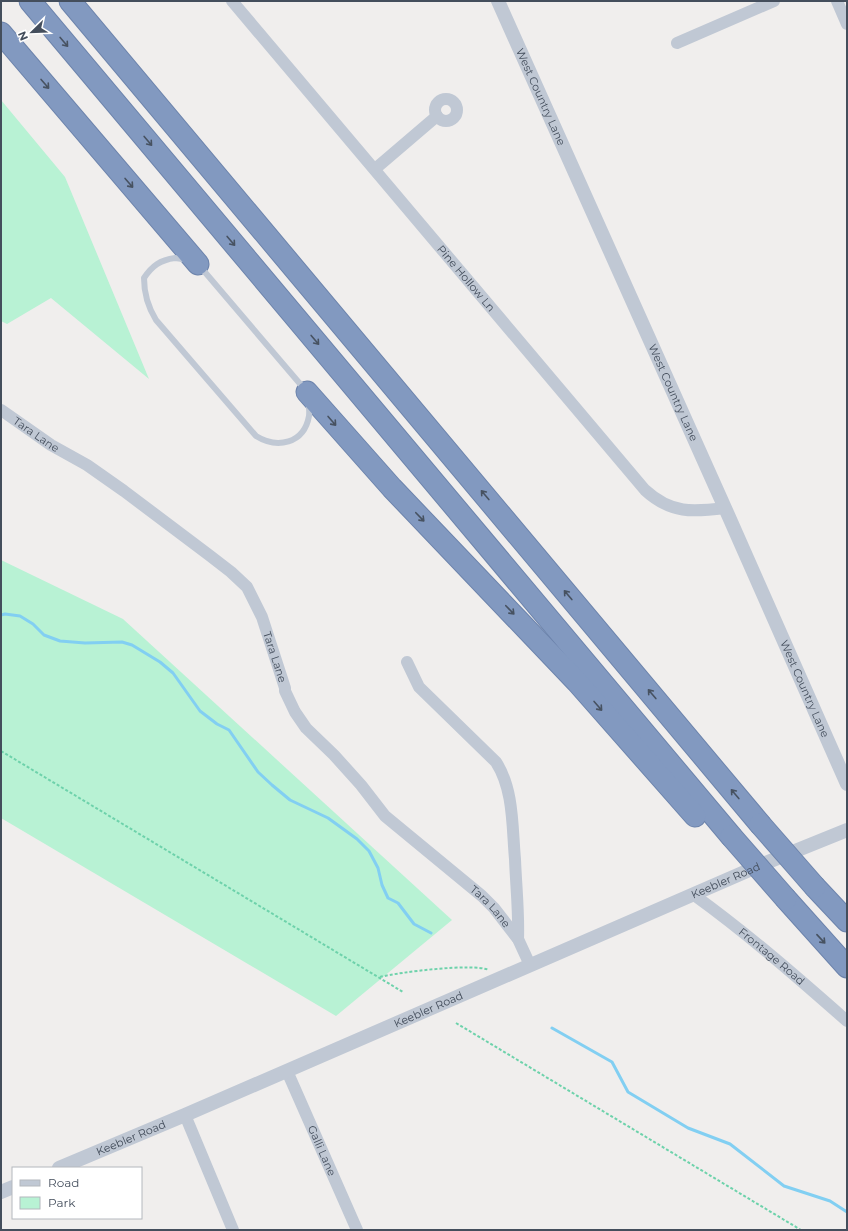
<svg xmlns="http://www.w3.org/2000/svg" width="848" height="1231" font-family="Montserrat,sans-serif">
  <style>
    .green { fill: #b8f2d4 }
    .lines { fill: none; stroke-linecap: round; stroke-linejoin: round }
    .stream { stroke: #82cff2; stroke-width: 3 }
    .motorway-casing { stroke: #6d84ac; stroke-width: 23 }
    .path { stroke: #6ed2ab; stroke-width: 2; stroke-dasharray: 3 2; stroke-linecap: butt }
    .service { stroke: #c0c8d4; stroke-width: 6 }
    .minor { stroke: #c0c8d4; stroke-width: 12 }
    .tertiary { stroke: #c0c8d4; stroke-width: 14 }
    .motorway { stroke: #8299c0; stroke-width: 21 }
    .motorway-bridge-casing { stroke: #6d84ac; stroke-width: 23; stroke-linecap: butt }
    .motorway-bridge { stroke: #8299c0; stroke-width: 21 }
    .oneway { stroke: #475261 }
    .labels { text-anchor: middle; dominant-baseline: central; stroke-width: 4; stroke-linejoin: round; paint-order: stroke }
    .street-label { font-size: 11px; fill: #444e5c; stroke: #fff }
  </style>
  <rect width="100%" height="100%" fill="#f0eeed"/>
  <g class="green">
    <path d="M1 100 65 177 149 379 51 298 7 324 1 321Z"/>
    <path d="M1 560 123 619 452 920 336 1016 1 818Z"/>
  </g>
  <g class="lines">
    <g class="stream">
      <path d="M1 615 5 614 20 616 33 624 44 635 60 641 85 643 122 642 132 645 160 662 173 673 200 711 217 724 229 730 258 772 272 785 290 800 328 818 357 839 369 851 378 868 382 885 388 898 398 903 414 924 431 933"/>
      <path d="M552 1028 612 1062 628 1092 688 1128 730 1144 784 1186 830 1201 847 1212"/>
    </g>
    <g class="motorway-casing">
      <g id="motorway">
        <path d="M30 1 731 836"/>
        <path d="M70 1 760 824"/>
        <path d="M1 33 198 264"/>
        <path d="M307 392 392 488 577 682 695 816"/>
        <path d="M815 887 847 921"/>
        <path d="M786 899 847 967"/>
      </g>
    </g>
    <g class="path">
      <path d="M1 751 403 992"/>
      <path d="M380 977C400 972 473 963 489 970"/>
      <path d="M456 1023 801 1230"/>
    </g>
    <path class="service" d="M175 258 190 260 198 264 307 392C308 400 310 408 309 416 304 444 277 449 256 436L156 320C148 307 144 294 144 278 152 266 160 260 175 258Z"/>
    <g class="minor">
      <path id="s1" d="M232 1 645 490C671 514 693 512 725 508"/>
      <path d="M837 1 847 24"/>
      <path d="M677 43 774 1"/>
      <circle cx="446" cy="110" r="11"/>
      <path d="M375 169 437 116"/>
      <path id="s2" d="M1 410 51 445 87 465 124 491 209 555 231 572 247 587 262 617 285 688V691L295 712 306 728 334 755 361 785 385 816 482 896 494 908 518 939 530 965"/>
      <path d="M407 662 419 687 496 762C514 790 512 827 515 859 516 886 519 912 518 939"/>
      <path id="s3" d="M694 895C748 934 797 977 847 1021"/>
      <path id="s4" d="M287 1071 357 1230"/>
      <path d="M185 1115 233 1230"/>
    </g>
    <g class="tertiary">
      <path id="s5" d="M498 1 725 508 847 784"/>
      <path id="s6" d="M59 1168 185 1115 768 862 847 830"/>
      <path d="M1 1192 13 1187"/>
    </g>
    <use href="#motorway" class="motorway"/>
    <g class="motorway-bridge-casing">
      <g id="motorway-bridge">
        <path d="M760 824 815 887"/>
        <path d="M731 836 786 899"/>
      </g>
    </g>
    <use href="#motorway-bridge" class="motorway-bridge"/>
  </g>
  <defs><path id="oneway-shaft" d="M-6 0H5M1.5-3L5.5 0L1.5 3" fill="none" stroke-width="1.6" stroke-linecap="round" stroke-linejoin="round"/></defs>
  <g class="oneway">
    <use href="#oneway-shaft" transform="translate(64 42) rotate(50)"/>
    <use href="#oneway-shaft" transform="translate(45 84) rotate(49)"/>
    <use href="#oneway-shaft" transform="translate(148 141) rotate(50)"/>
    <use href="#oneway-shaft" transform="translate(129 183) rotate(49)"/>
    <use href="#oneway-shaft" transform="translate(231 241) rotate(50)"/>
    <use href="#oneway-shaft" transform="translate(315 340) rotate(50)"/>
    <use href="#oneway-shaft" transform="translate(332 421) rotate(49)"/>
    <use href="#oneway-shaft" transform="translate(485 495) rotate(-130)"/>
    <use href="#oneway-shaft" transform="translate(420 517) rotate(46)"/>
    <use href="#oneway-shaft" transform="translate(568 595) rotate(-130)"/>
    <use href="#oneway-shaft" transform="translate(510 610) rotate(46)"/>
    <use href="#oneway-shaft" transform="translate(652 694) rotate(-130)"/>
    <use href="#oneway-shaft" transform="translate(598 706) rotate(49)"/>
    <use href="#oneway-shaft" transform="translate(735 794) rotate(-130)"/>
    <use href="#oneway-shaft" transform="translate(821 939) rotate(47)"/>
  </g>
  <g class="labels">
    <g class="street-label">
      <text stroke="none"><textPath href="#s5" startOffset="105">West Country Lane</textPath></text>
      <text stroke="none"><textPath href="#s1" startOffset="363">Pine Hollow Ln</textPath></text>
      <text stroke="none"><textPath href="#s5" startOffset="429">West Country Lane</textPath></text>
      <text stroke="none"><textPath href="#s2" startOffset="43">Tara Lane</textPath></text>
      <text stroke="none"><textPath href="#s2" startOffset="379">Tara Lane</textPath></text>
      <text stroke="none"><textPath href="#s5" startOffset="753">West Country Lane</textPath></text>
      <text stroke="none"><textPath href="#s6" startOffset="726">Keebler Road</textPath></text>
      <text stroke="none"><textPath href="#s2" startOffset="715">Tara Lane</textPath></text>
      <text stroke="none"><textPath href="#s3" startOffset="99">Frontage Road</textPath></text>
      <text stroke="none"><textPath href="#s6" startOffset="402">Keebler Road</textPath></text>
      <text stroke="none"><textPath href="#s6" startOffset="78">Keebler Road</textPath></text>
      <text stroke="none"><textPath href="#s4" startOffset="87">Galli Lane</textPath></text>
    </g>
  </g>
  <rect width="848" height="1231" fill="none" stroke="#444e5c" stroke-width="4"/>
  <rect x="12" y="1167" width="130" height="52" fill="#ffffff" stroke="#b4b8be"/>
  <rect x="20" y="1180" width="20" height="6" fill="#c0c8d4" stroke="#b4b8be"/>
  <text x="48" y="1187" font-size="12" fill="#444e5c">Road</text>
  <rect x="20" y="1197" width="20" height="12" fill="#b8f2d4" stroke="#b4b8be"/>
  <text x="48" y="1207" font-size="12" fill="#444e5c">Park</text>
  <g transform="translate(32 32) rotate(247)" stroke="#ffffff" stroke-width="3" paint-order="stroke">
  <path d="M0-3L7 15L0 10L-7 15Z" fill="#444e5c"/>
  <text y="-6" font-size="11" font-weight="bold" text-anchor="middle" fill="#444e5c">N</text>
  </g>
</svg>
